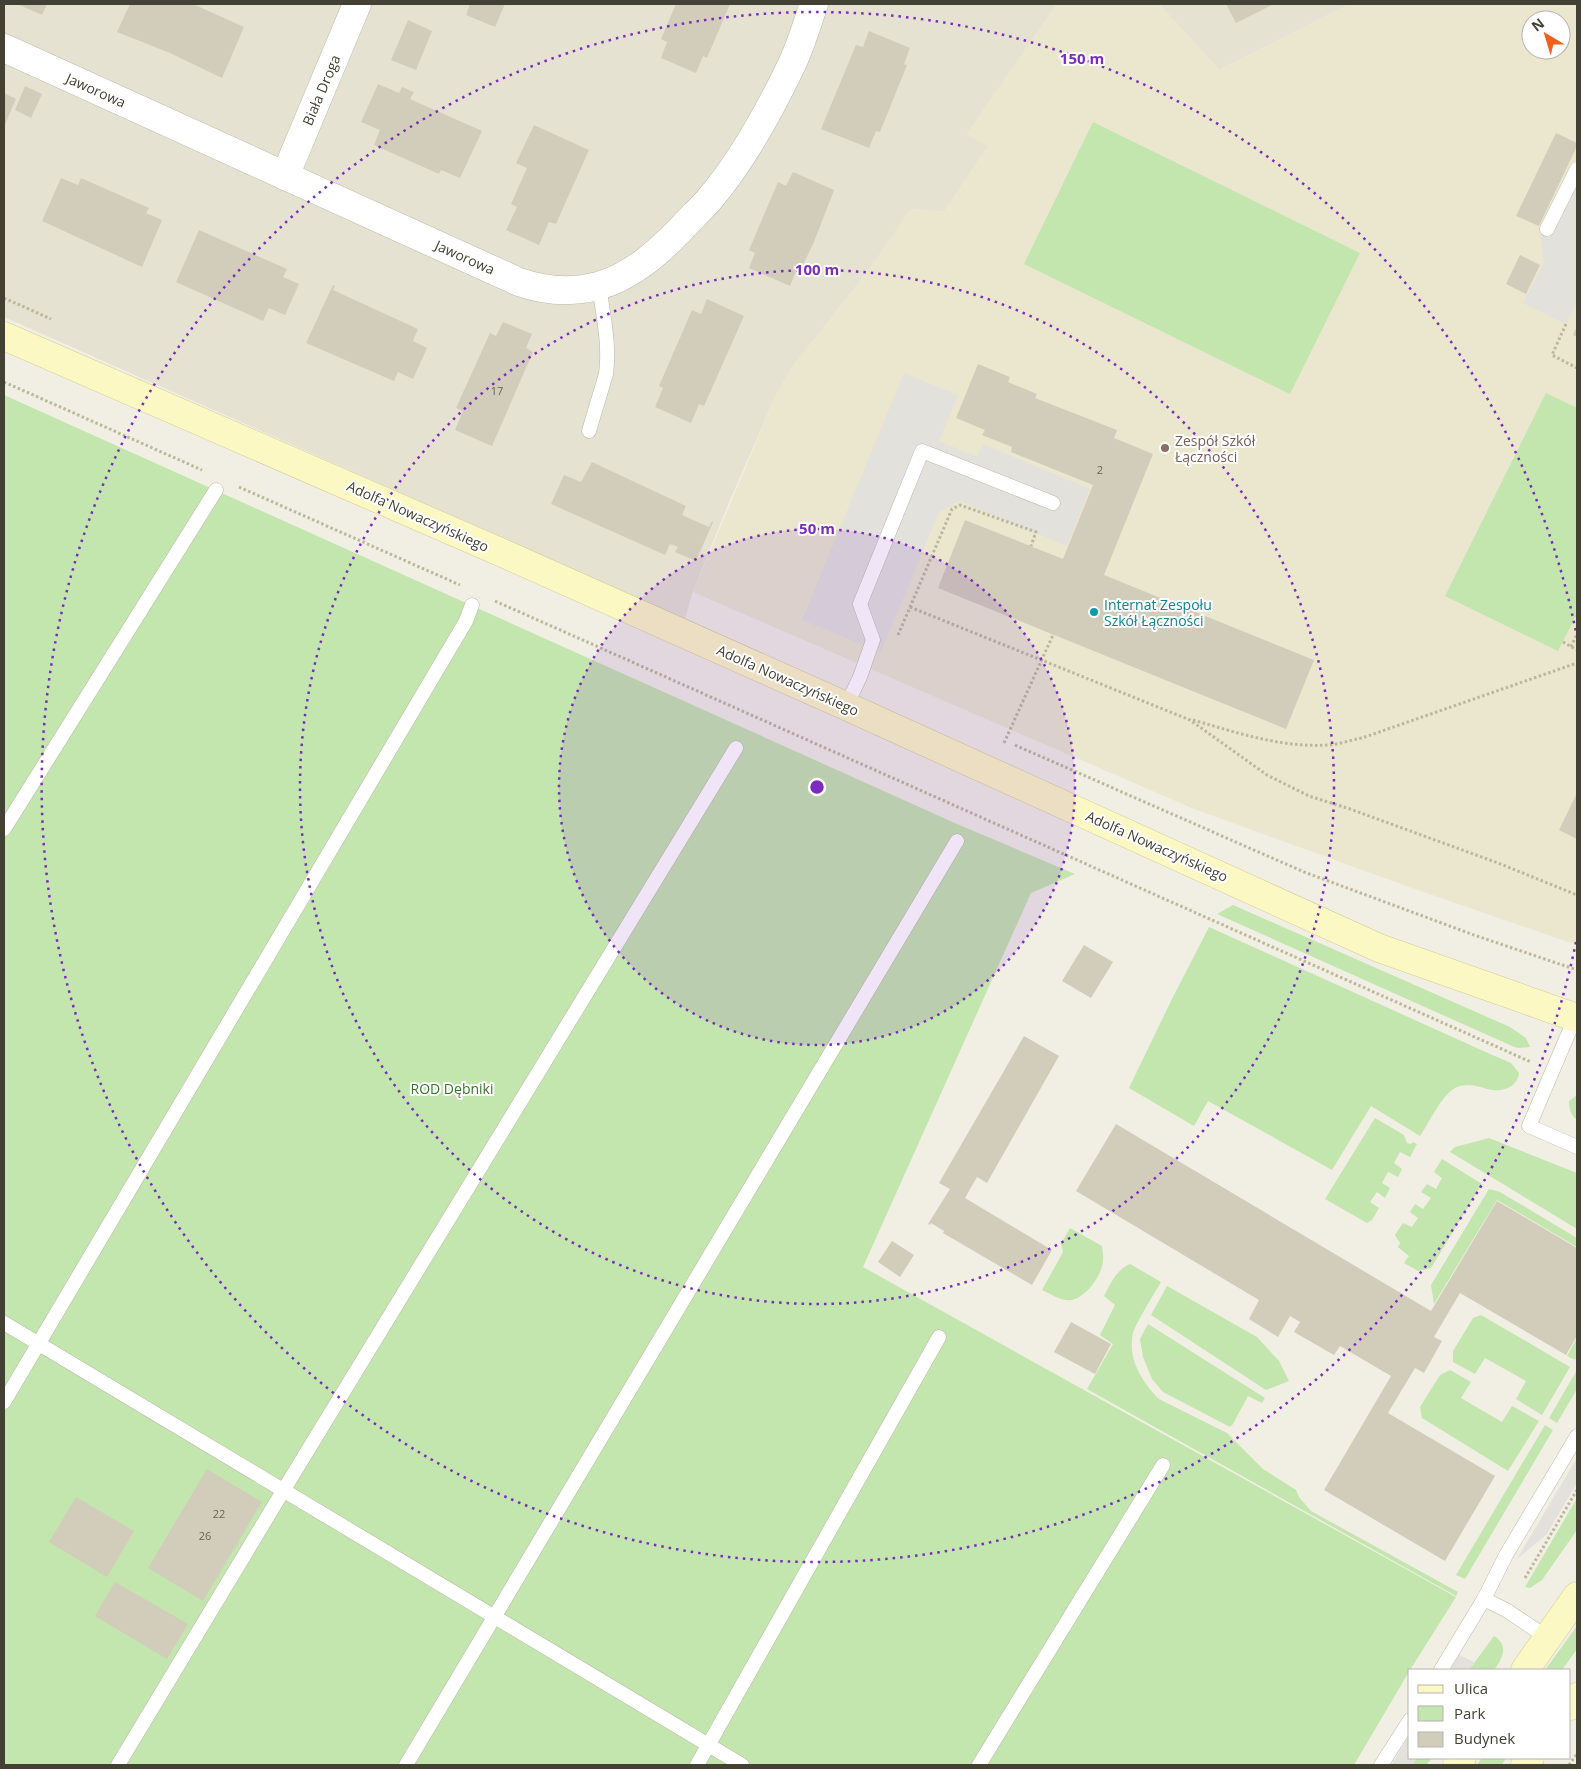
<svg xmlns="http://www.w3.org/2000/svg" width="1581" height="1769" font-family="'Open Sans',sans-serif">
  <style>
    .residential { fill: #e5e2d2 }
    .education { fill: #eae7ce; fill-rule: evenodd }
    .green { fill: #c3e5ae }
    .parking { fill: #e2e1dc }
    .building { fill: #d2cdba }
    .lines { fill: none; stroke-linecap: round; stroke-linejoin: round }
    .lane-casing { stroke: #bcb8a7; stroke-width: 15 }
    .street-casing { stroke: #bcb8a7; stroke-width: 29 }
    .secondary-casing { stroke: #d0ca95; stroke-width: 29 }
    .path { stroke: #bdb799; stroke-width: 3; stroke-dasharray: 2.5 2.5; stroke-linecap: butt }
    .lane { stroke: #fff; stroke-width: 14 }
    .street { stroke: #fff; stroke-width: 28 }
    .secondary { stroke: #fcf8c3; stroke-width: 28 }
    .ring { fill: none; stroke: #7b2cbf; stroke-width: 2.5; stroke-dasharray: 2.5 5 }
    .education-dot { fill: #8d6e63; stroke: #fff; stroke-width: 2 }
    .culture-dot { fill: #0f9aa8; stroke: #fff; stroke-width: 2 }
    .labels { text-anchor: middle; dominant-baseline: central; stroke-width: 4; stroke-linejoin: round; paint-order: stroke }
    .number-label { font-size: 11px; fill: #676356 }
    .street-label { font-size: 14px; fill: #434034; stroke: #fff }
    .education-label { font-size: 14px; fill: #785e54; stroke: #fff; text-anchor: start }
    .culture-label { font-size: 14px; fill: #0d838f; stroke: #fff; text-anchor: start }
    .park-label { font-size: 14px; fill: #39722a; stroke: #fff }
    .centre { fill: #7b2cbf; stroke: #fff; stroke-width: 2.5 }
    .ring-label { font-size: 15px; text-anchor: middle; font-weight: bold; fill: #7b2cbf; stroke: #fff; stroke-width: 4; stroke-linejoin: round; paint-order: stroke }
  </style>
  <rect width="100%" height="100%" fill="#f1efe4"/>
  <g class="residential">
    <path d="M4 4H1057L967 134 988 146 944 212 911 209 871 267 791 369 776 395 730 500 693 591 685 619 4 317Z"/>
    <path d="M1159 4H1350L1219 70Z"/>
  </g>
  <path class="education" d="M1057 4H1159L1219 70 1350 4H1577V945L1409 887 1194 809 693 592 776 395 791 369 871 267 911 209 944 212 988 146 967 134ZM1531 20H1561V50H1531Z"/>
  <g class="green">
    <path d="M1093 122 1360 253 1290 394 1024 264Z"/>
    <path d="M1546 393 1577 408V614L1558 651 1445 596Z"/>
    <path d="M4 395 957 824 1075 874 1031 893 863 1267 1456 1597 1410 1670 1354 1765H4Z"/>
    <path d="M1233 905 1510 1027 1526 1038 1530 1047 1518 1048 1512 1046 1217 914Z"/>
    <path d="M1209 927 1490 1054 1511 1063 1519 1073C1518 1085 1505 1092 1493 1090 1480 1088 1468 1081 1455 1088 1441 1096 1429 1123 1420 1136L1371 1106 1332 1170 1208 1101 1194 1126 1129 1088 1171 1001Z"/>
    <path d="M1577 1095V1120C1571 1116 1569 1109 1569 1101Z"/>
    <path d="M1375 1118 1404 1135 1407 1143 1411 1144 1413 1142 1417 1144 1410 1157 1400 1152 1394 1163 1402 1169 1398 1177 1388 1172 1382 1183 1390 1188 1385 1198 1377 1192 1370 1202 1379 1208 1372 1220 1367 1223 1325 1199Z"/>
    <path d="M1489 1138 1577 1173V1229L1450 1152 1455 1147Z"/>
    <path d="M1442 1159 1482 1184 1431 1268 1418 1271 1404 1263 1409 1256 1398 1247 1400 1243 1395 1235 1403 1223 1412 1227 1418 1218 1410 1212 1415 1204 1423 1209 1431 1198 1421 1192 1427 1184 1436 1189 1442 1178 1434 1172Z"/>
    <path d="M1489 1189 1500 1192 1577 1238V1247L1497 1200 1434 1304 1431 1285Z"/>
    <path d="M1070 1228 1102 1246C1103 1253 1104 1260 1102 1266 1099 1279 1085 1297 1072 1300 1062 1302 1051 1294 1042 1290L1063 1252 1061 1244Z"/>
    <path d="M1130 1264 1161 1282C1154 1294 1137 1321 1133 1333 1127 1358 1142 1382 1159 1399L1227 1433 1263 1469 1296 1490 1299 1497 1311 1511 1458 1592 1456 1596 1087 1389 1113 1344 1100 1335 1115 1305 1104 1296C1111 1283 1116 1270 1130 1264Z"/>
    <path d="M1167 1286 1257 1337 1279 1361 1289 1381 1266 1390 1151 1315Z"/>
    <path d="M1481 1315 1570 1367 1542 1415 1516 1399 1526 1381 1485 1358 1475 1374 1453 1362V1351L1473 1318Z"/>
    <path d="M1148 1324 1265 1398 1262 1403 1248 1396 1233 1424 1230 1427 1163 1392 1152 1379 1143 1357 1140 1339Z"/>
    <path d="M1577 1338V1356L1575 1360 1567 1356Z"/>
    <path d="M1450 1370 1471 1382 1461 1398 1502 1422 1512 1406 1539 1421 1508 1471 1422 1418 1420 1407 1440 1375Z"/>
    <path d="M1577 1370V1389L1557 1423 1549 1418Z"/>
    <path d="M1545 1425 1553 1430 1465 1579 1456 1575Z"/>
    <path d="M1577 1498V1530L1542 1580 1530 1588 1525 1587Z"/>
    <path d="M1577 1626V1649L1562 1670H1545Z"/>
    <path d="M1494 1636C1509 1645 1503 1658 1494 1670H1469Z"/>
    <path d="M1417 1758H1432L1426 1765H1412Z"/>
    <path d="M1482 1758H1506L1502 1765H1477Z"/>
  </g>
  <g class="parking">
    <path d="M1577 158V301L1566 324 1523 303 1544 263 1540 233Z"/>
    <path d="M904 373 958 395 939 441 977 457 983 444 1090 489 1067 546 959 501 939 512 881 652 802 620Z"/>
    <path d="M1577 1458V1483L1547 1534 1517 1559Z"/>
    <path d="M1459 1655 1474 1662 1469 1670H1450Z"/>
    <path d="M1410 1735V1758H1417L1412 1765H1391Z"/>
  </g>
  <g class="building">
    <path d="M17 4H47L42 15Z"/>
    <path d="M130 4H193L244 27 222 78 170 53 117 32Z"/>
    <path d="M470 4H505L495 27 466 15Z"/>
    <path d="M676 4H730L707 58 703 56 696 73 661 58 667 42 661 39Z"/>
    <path d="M1226 4H1274L1236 23Z"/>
    <path d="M408 20 432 31 416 70 391 60Z"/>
    <path d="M869 31 910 48 904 64 907 65 880 132 876 131 869 148 821 129 856 45 863 47Z"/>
    <path d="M378 84 399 93 402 87 414 92 410 99 482 131 460 178 441 170 439 174 374 145 380 130 361 122Z"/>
    <path d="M25 86 42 94 31 118 15 110Z"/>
    <path d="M4 93 16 99 4 127Z"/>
    <path d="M534 125 589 150 556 224 549 222 539 245 506 230 517 207 511 204 527 168 516 163Z"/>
    <path d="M1556 133 1577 143V146L1539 226 1516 216Z"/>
    <path d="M793 172 834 190 814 242 799 273 796 271 790 286 749 268 755 253 749 250 778 182 786 186Z"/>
    <path d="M61 178 78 185 81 178 149 208 146 213 162 220 142 267 42 221Z"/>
    <path d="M199 230 287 269 283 277 299 284 285 315 269 308 263 321 176 282Z"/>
    <path d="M1520 255 1540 265 1526 294 1506 284Z"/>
    <path d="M333 285 335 286 333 290 418 329 413 341 427 348 413 379 398 372 394 381 306 343Z"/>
    <path d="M707 299 744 316 704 406 699 404 691 423 655 407 663 388 659 386 692 310 701 314Z"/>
    <path d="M503 322 532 334 526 348 533 352 492 446 455 430 463 411 456 408 490 333 496 336Z"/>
    <path d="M1577 326V337L1573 335Z"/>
    <path d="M978 364 1010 377 1008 382 1037 394 1035 398 1117 430 1114 438 1153 454 1104 575 1314 660 1286 729 938 588 965 520 1063 559 1093 485 1011 452 1012 447 982 435 985 430 956 418Z"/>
    <path d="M592 462 686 506 682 515 709 527 712 521 713 522 696 561 675 552 678 547 670 544 665 555 551 504 564 475 581 482Z"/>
    <path d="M1577 793V839L1559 830Z"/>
    <path d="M1084 945 1113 962 1091 998 1062 981Z"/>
    <path d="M1024 1036 1059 1056 987 1183 977 1177 965 1198 1052 1250 1032 1285 943 1233 944 1231 931 1223 930 1225 928 1224 950 1189 939 1183Z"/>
    <path d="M1116 1124 1431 1311 1497 1201 1577 1248V1336L1566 1355 1460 1293 1434 1337 1442 1341 1424 1373 1415 1368 1388 1413 1495 1476 1445 1561 1324 1490 1391 1376 1340 1346 1334 1355 1294 1332 1300 1322 1290 1316 1278 1337 1249 1319 1259 1300 1076 1191Z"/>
    <path d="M892 1241 914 1255 900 1277 878 1262Z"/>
    <path d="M1071 1322 1111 1344 1095 1374 1054 1352Z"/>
    <path d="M207 1469 262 1502 203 1601 148 1568Z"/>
    <path d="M76 1497 134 1531 107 1577 49 1542Z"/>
    <path d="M115 1582 188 1624 167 1659 95 1616Z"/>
  </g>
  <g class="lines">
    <g class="lane-casing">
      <g id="lane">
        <path d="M1547 229 1577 169"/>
        <path d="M589 431 606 374C610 344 603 315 599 285"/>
        <path d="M846 706 860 677 873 640 860 604 922 451 1053 503"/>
        <path d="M4 829 216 490"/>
        <path d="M1575 1018 1529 1126 1577 1147"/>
        <path d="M4 1323 742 1765"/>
        <path d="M4 1402 466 621 472 605"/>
        <path d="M1484 1599 1506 1610 1548 1638"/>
        <path d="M1441 1670 1484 1599 1506 1555 1577 1436"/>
        <path d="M118 1765 283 1491 736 748"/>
        <path d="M406 1765 957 841"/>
        <path d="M697 1765 939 1337"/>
        <path d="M979 1765 1163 1465"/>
        <path d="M1381 1765 1410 1720"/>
      </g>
    </g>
    <g class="street-casing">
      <g id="street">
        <path d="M4 48 519 282C545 291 571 293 598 286 631 277 659 252 682 228 690 219 700 210 708 201 740 164 771 108 792 64 801 45 807 24 814 4"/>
        <path d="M285 176 357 4"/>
      </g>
    </g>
    <g class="secondary-casing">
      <g id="secondary">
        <path d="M4 336 507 555 846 706 1379 948 1577 1018"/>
        <path d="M1525 1670 1577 1596"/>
        <path d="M1570 1706 1577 1697"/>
        <path d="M1457 1765 1462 1758"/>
        <path d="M1525 1765 1530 1758"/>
      </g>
    </g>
    <g class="path">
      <path d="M4 298 51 319"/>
      <path d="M1566 324 1552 355 1577 368"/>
      <path d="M4 382 202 470"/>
      <path d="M239 487 460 585"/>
      <path d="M495 601 1531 1062"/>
      <path d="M910 607 1190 720 1267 775 1309 796 1350 809 1498 863 1577 895"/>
      <path d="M898 635 952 509 960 505 1036 532 1031 546"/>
      <path d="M1563 642 1577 650"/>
      <path d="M1571 647 1577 634"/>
      <path d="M1193 720C1238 733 1282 748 1329 745 1340 744 1351 740 1362 738L1577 663"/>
      <path d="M1004 743 1053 635"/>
      <path d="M1015 745 1304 872 1474 935 1577 970"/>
      <path d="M1525 1578 1577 1490"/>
      <path d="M1569 1765 1577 1754"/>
    </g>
    <use href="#lane" class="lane"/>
    <use href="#street" class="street"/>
    <use href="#secondary" class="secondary"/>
  </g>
  <circle cx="817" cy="787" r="258" fill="#7b2cbf" fill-opacity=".12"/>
  <g class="ring">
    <circle cx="817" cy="787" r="258"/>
    <circle cx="817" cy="787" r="517"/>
    <path d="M1576 942A775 775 0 1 1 1576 632"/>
  </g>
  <circle class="education-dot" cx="1165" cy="448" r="5"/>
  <circle class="culture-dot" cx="1094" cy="612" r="5"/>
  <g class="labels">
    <g class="number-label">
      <text x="497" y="390">17</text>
      <text x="1100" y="469">2</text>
      <text x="219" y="1513">22</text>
      <text x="205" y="1535">26</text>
    </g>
    <g class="street-label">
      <text transform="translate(96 90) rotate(24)">Jaworowa</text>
      <text transform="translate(321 90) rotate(-67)">Biała Droga</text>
      <text transform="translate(465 257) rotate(24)">Jaworowa</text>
      <text transform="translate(418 516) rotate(24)">Adolfa Nowaczyńskiego</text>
      <text transform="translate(788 680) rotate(24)">Adolfa Nowaczyńskiego</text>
      <text transform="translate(1157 846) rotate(24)">Adolfa Nowaczyńskiego</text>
    </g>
    <g class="education-label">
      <text x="1175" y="440">Zespół Szkół<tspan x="1175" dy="16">Łączności</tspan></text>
    </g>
    <g class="culture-label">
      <text x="1104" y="604">Internat Zespołu<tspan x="1104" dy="16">Szkół Łączności</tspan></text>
    </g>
    <g class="park-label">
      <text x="452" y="1088">ROD Dębniki</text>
    </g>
  </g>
  <circle cx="817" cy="787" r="8" class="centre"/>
  <g class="ring-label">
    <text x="1082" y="64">150 m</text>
    <text x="817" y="275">100 m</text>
    <text x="817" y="534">50 m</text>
  </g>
  <rect width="1581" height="1769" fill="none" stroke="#434034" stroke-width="10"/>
  <rect x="1408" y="1669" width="162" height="90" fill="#ffffff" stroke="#b4b3ae"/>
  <rect x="1418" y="1685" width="25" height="8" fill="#fcf8c3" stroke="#b4b3ae"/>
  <text x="1454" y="1694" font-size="15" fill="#434034">Ulica</text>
  <rect x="1418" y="1706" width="25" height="15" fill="#c3e5ae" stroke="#b4b3ae"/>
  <text x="1454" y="1719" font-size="15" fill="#434034">Park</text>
  <rect x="1418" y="1732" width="25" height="15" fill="#d2cdba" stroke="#b4b3ae"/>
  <text x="1454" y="1744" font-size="15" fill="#434034">Budynek</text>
  <g transform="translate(1546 35) rotate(322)"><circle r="24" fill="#ffffff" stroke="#b4b3ae"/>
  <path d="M0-4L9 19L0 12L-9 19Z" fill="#f25f1b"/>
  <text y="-8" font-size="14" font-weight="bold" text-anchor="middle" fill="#434034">N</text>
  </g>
</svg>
